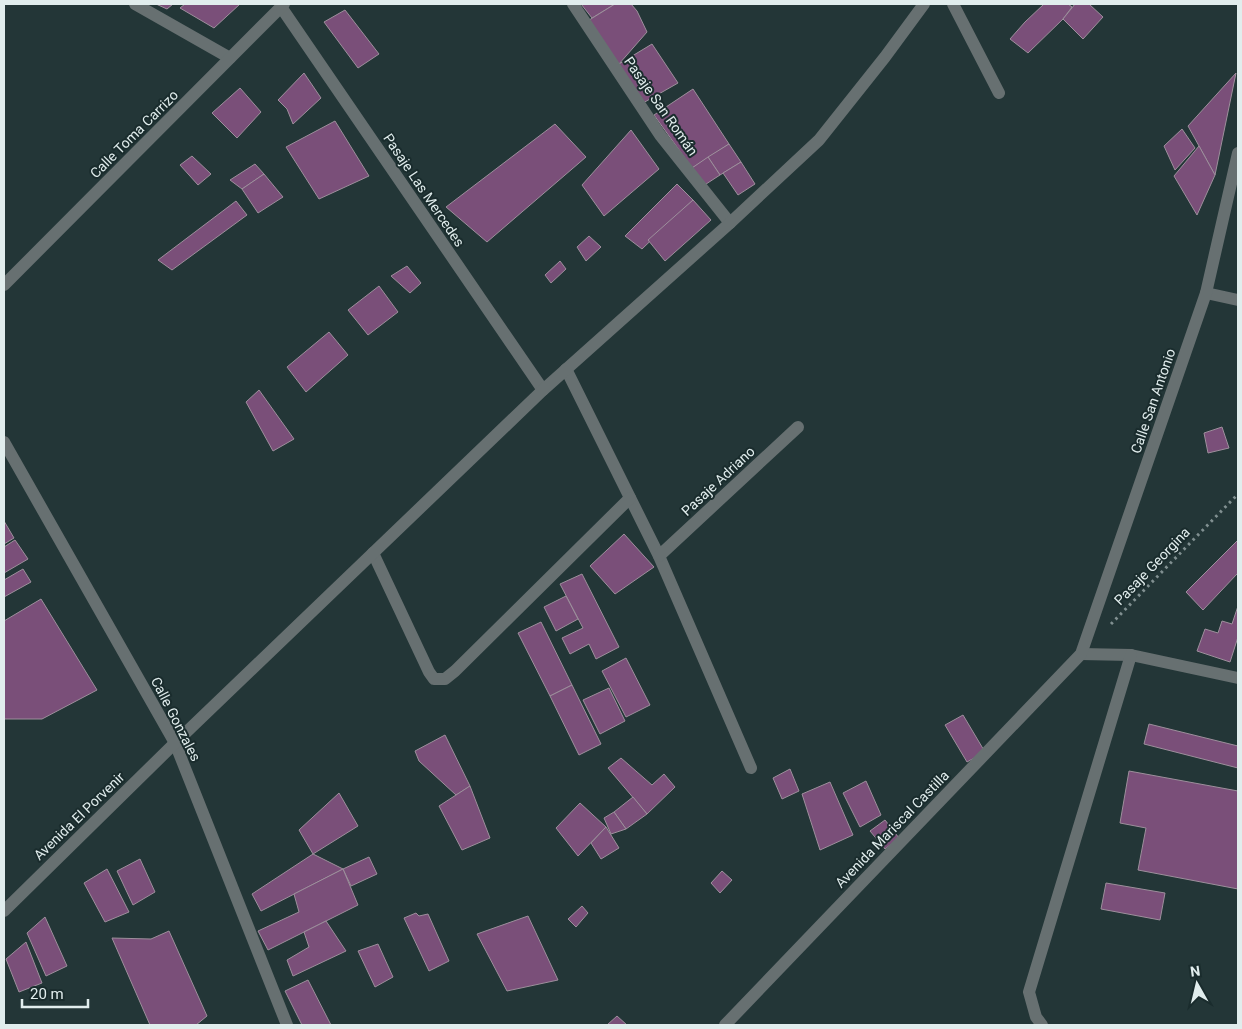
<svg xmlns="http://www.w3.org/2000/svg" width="1242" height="1029" font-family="Roboto,sans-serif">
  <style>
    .building { fill: #7a4f79; stroke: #9d8f9c }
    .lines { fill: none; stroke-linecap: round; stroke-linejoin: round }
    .path { stroke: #819091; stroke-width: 3; stroke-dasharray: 2.5 4; stroke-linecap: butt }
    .minor { stroke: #677071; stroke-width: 12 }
    .labels { text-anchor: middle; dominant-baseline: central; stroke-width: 4; stroke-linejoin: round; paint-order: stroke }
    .street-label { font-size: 14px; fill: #e1eded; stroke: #1a2c2d }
  </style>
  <rect width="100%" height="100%" fill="#233637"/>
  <g class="building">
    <path d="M156 4H173L167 9Z"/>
    <path d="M185 4H240L214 28 180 8Z"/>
    <path d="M581 4H615L592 18Z"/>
    <path d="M615 4H631L637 11 647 32 619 64 586 22Z"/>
    <path d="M1044 4H1068L1072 7 1063 19 1028 53 1010 39 1025 22Z"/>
    <path d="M1075 4H1089L1103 17 1083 39 1063 19Z"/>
    <path d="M345 10 379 54 358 68 324 22Z"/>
    <path d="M652 44 678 83 643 103 619 64Z"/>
    <path d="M304 73 321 98 293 124 287 109 278 100Z"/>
    <path d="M1236 73 1215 175 1188 126Z"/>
    <path d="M240 88 261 112 237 138 212 113Z"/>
    <path d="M693 89 729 144 692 168 654 115Z"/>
    <path d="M335 121 369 176 319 199 286 147Z"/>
    <path d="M555 124 586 157 487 242 446 207Z"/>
    <path d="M1182 129 1195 148 1175 170 1164 146Z"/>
    <path d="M631 130 659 169 604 216 582 185Z"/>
    <path d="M729 144 741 162 720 175 708 157Z"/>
    <path d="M1199 146 1215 175 1197 215 1174 176Z"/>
    <path d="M192 156 211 174 198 185 180 165Z"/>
    <path d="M708 157 720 175 703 186 692 168Z"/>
    <path d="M741 162 755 184 738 195 723 173Z"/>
    <path d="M255 164 264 174 242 189 230 180Z"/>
    <path d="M264 174 283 197 258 213 242 189Z"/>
    <path d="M677 184 693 200 642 249 625 236Z"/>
    <path d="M693 200 711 220 665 261 648 240Z"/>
    <path d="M236 201 247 215 172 270 158 260Z"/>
    <path d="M589 236 601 247 586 261 577 247Z"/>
    <path d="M560 261 566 269 551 283 545 275Z"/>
    <path d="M407 266 421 283 410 293 391 276Z"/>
    <path d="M379 286 398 312 368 335 348 310Z"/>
    <path d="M329 332 348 355 306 392 287 367Z"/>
    <path d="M259 390 294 439 273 451 246 402Z"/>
    <path d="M1222 427 1229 448 1208 453 1204 433Z"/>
    <path d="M4 521 14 538 4 544Z"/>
    <path d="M624 534 654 567 615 594 590 566Z"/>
    <path d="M15 540 28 559 4 573V547Z"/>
    <path d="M1238 540V575L1237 574 1203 610 1186 592Z"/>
    <path d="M23 569 31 582 4 597V580Z"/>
    <path d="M582 574 619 647 596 659 589 644 570 654 562 638 583 628 560 584Z"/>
    <path d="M566 596 578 619 556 631 544 607Z"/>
    <path d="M41 599 97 690 42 719H4V621Z"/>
    <path d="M1238 606V637L1230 662 1197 651 1205 629 1218 633 1222 621 1232 624Z"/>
    <path d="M541 622 572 685 550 696 518 633Z"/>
    <path d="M626 658 650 705 626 717 602 671Z"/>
    <path d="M572 685 601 744 579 755 550 696Z"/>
    <path d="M609 688 625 721 600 734 583 700Z"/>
    <path d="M963 715 985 752 967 762 945 725Z"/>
    <path d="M1149 724 1238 746V768L1144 744Z"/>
    <path d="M445 735 470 786 456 795 419 761 415 751Z"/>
    <path d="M621 758 652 785 664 774 675 787 647 814 608 768Z"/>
    <path d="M790 769 799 791 782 799 773 778Z"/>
    <path d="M1129 771 1238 791V889L1138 870 1146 828 1120 823Z"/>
    <path d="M866 781 881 815 860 827 843 793Z"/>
    <path d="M830 782 853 835 820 850 802 794Z"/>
    <path d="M470 786 490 838 462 850 439 806Z"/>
    <path d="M339 793 358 826 313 854 299 830Z"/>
    <path d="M633 797 647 814 626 829 614 812Z"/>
    <path d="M580 803 606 827 578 856 556 828Z"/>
    <path d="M614 812 626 829 611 834 604 818Z"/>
    <path d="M885 820 899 838 885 849 870 831Z"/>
    <path d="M606 827 619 848 601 859 591 843Z"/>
    <path d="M313 854 343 869 261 911 252 894Z"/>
    <path d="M369 857 377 874 351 886 343 869Z"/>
    <path d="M140 859 155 892 133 905 117 871Z"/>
    <path d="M107 869 129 912 105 922 84 883Z"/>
    <path d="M343 869 358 905 268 950 258 931 299 912 294 894Z"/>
    <path d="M722 871 732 880 720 893 711 883Z"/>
    <path d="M1106 883 1165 893 1160 920 1101 909Z"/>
    <path d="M582 906 588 913 576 927 568 919Z"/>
    <path d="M416 913 419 916 428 914 449 961 429 971 404 918Z"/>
    <path d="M528 916 558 980 507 991 477 934Z"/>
    <path d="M45 917 67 966 46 976 27 933Z"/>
    <path d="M326 921 346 951 293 976 287 960 309 947 304 932Z"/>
    <path d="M169 931 207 1016 196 1025H150L112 938 151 939Z"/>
    <path d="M26 942 42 983 19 992 6 959Z"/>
    <path d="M378 944 393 977 375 987 358 951Z"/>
    <path d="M308 980 331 1025H302L285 991Z"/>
    <path d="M617 1016 627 1025H607Z"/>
  </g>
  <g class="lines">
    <path class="path" d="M1111 624 1238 494"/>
    <g class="minor">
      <path d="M135 4 230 58"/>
      <path d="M573 4 660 135 730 223"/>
      <path d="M953 4 999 93"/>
      <path d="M281 7 543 390"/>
      <path d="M4 285 284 4"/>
      <path d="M1206 293 1238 300"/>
      <path d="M566 369 659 556 751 768"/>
      <path d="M4 442 175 743 287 1025"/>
      <path d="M373 553 429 672 434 679H445L455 671 630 498"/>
      <path d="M659 556 798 427"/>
      <path d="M1081 654 1131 655 1238 678"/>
      <path d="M4 911 175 743 543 390 730 223 819 140 885 57 924 4"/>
      <path d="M725 1025 1081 654 1206 293 1238 153"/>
      <path d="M1042 1025 1036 1017 1029 992 1131 655"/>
    </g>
  </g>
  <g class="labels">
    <g class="street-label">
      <text transform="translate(661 106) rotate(55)">Pasaje San Román</text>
      <text transform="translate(134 134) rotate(-45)">Calle Toma Carrizo</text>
      <text transform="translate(424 190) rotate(56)">Pasaje Las Mercedes</text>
      <text transform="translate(1153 401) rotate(-71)">Calle San Antonio</text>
      <text transform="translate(718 481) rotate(-43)">Pasaje Adriano</text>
      <text transform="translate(1152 566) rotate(-46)">Pasaje Georgina</text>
      <text transform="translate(176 719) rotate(63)">Calle Gonzales</text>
      <text transform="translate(79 816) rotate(-44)">Avenida El Porvenir</text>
      <text transform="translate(892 829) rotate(-46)">Avenida Mariscal Castilla</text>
    </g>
  </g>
  <rect width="1242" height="1029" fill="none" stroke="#e1eded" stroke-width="10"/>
  <g transform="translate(1197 984) rotate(352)" stroke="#1a2c2d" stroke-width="4" paint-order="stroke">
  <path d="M0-4L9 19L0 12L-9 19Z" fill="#e1eded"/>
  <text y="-8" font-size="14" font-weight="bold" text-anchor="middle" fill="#e1eded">N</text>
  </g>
  <path d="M22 999v8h66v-8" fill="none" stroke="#e1eded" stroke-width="2.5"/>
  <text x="30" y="999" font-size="15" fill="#e1eded" stroke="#1a2c2d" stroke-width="4" paint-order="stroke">20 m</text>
</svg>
